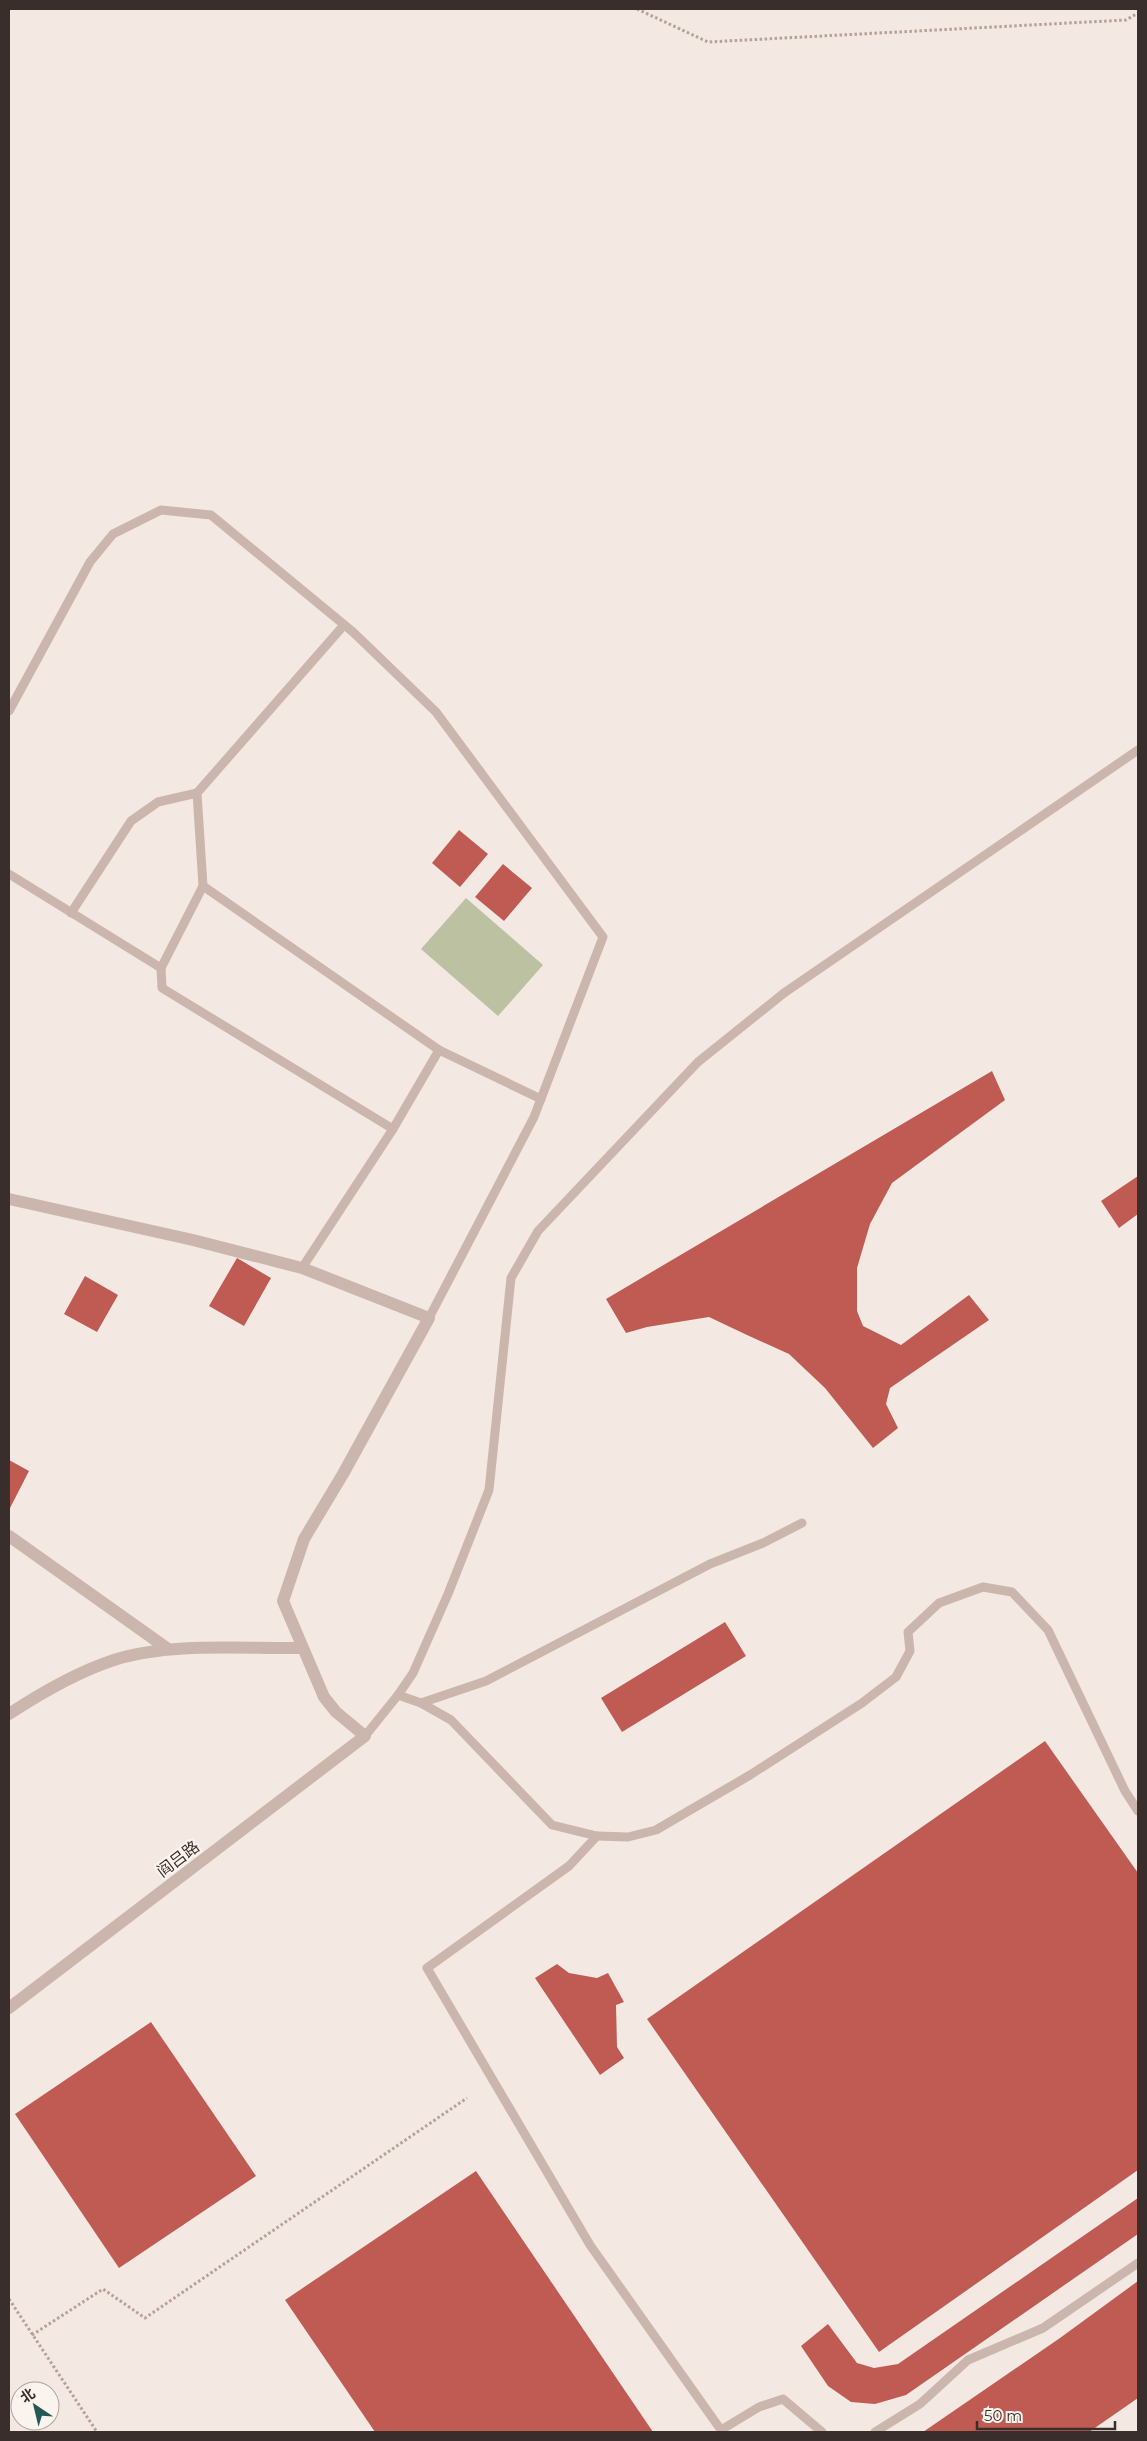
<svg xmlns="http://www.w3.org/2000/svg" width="1147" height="2441" font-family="Montserrat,'Noto Sans SC',sans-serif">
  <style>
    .green { fill: #bcc1a2 }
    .building { fill: #c05b53 }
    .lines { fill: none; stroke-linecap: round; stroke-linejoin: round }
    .path { stroke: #b6a098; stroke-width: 3; stroke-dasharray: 2.5 2.5; stroke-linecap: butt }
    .service { stroke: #cbb6ae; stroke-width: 9 }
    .minor { stroke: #cbb6ae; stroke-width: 12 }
    .labels { text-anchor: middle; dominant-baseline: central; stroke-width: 4.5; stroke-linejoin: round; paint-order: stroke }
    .street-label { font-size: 16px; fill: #3a2e2c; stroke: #faf3ee }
  </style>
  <rect width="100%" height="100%" fill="#f3e8e2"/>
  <path class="green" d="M466 898 543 965 498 1016 421 949Z"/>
  <g class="building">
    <path d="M459 830 488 854 460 887 432 863Z"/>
    <path d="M503 864 532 888 504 921 475 897Z"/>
    <path d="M992 1071 1005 1100 892 1183 870 1224 857 1268V1311L863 1326 901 1345 969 1295 989 1320 890 1388 886 1404 898 1428 873 1448 825 1388 789 1354 747 1335 709 1317 647 1327 626 1333 606 1299Z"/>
    <path d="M1138 1176V1214L1119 1228 1101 1201Z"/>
    <path d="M237 1258 271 1278 244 1326 209 1306Z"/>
    <path d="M85 1276 118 1295 97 1332 64 1314Z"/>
    <path d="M9 1460 29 1471 9 1510Z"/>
    <path d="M725 1622 746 1656 622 1732 601 1698Z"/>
    <path d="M1045 1741 1138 1873V2170L879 2352 647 2019Z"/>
    <path d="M557 1964 569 1973 597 1978 608 1973 624 2002 616 2005 617 2047 624 2058 600 2075 535 1978Z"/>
    <path d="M151 2022 256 2176 119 2268 15 2114Z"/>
    <path d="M476 2171 653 2432H375L285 2300Z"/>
    <path d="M1138 2198V2234L906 2395 875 2404 851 2402 828 2386 801 2346 828 2324 857 2363 874 2368 898 2364Z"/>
    <path d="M1138 2281V2398L1089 2432H923L1060 2338Z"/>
  </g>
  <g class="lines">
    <g class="path">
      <path d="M637 9 708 42 1126 20 1138 13"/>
      <path d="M9 2299 97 2432"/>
      <path d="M32 2335 103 2289 145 2318 467 2098"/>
    </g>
    <g class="service">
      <path d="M9 711 90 562 113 534 161 510 211 515 353 632 436 712 603 937 534 1117 429 1318"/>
      <path d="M9 874 161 968 203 886 439 1050 541 1099"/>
      <path d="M203 886 197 793 344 625"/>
      <path d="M71 913 131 821 158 802 197 793"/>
      <path d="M161 968 162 988 393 1129"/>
      <path d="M302 1268 393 1129 439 1050"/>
      <path d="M398 1695 421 1703 451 1720 552 1825 597 1836 628 1837 656 1830 750 1775 862 1703 896 1677 910 1651 908 1632 939 1603 983 1587 1012 1592 1048 1630 1125 1791 1138 1811"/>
      <path d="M421 1703 486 1681 710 1564 763 1543 802 1523"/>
      <path d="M365 1736 398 1695 413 1673 448 1594 489 1490 511 1278 538 1231 698 1062 784 993 1138 750"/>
      <path d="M597 1836 569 1866 427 1968 590 2245 721 2430 759 2407 783 2399 822 2432"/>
      <path d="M875 2432 920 2404 968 2360 1043 2328 1138 2263"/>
    </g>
    <g class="minor">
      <path d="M9 1199 193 1240 302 1268 429 1318 343 1474 304 1539 283 1601 324 1697 336 1712 365 1736 9 2008"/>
      <path d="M9 1536 168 1649"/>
      <path d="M9 1714C41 1693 77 1672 114 1660 170 1642 243 1649 301 1648"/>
    </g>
  </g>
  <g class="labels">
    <g class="street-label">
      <text transform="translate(178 1859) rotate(-37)">阎吕路</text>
    </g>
  </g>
  <rect width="1147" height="2441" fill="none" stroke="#3a2e2c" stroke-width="20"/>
  <g transform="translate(35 2406) rotate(325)"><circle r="24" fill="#faf3ee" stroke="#ada4a0"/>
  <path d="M0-4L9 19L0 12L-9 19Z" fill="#235954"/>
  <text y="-8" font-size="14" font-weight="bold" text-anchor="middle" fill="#3a2e2c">北</text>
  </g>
  <path d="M977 2421v8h138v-8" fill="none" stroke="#3a2e2c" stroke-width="2.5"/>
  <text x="984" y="2421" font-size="15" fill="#3a2e2c" stroke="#faf3ee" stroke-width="4" paint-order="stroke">50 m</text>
</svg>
